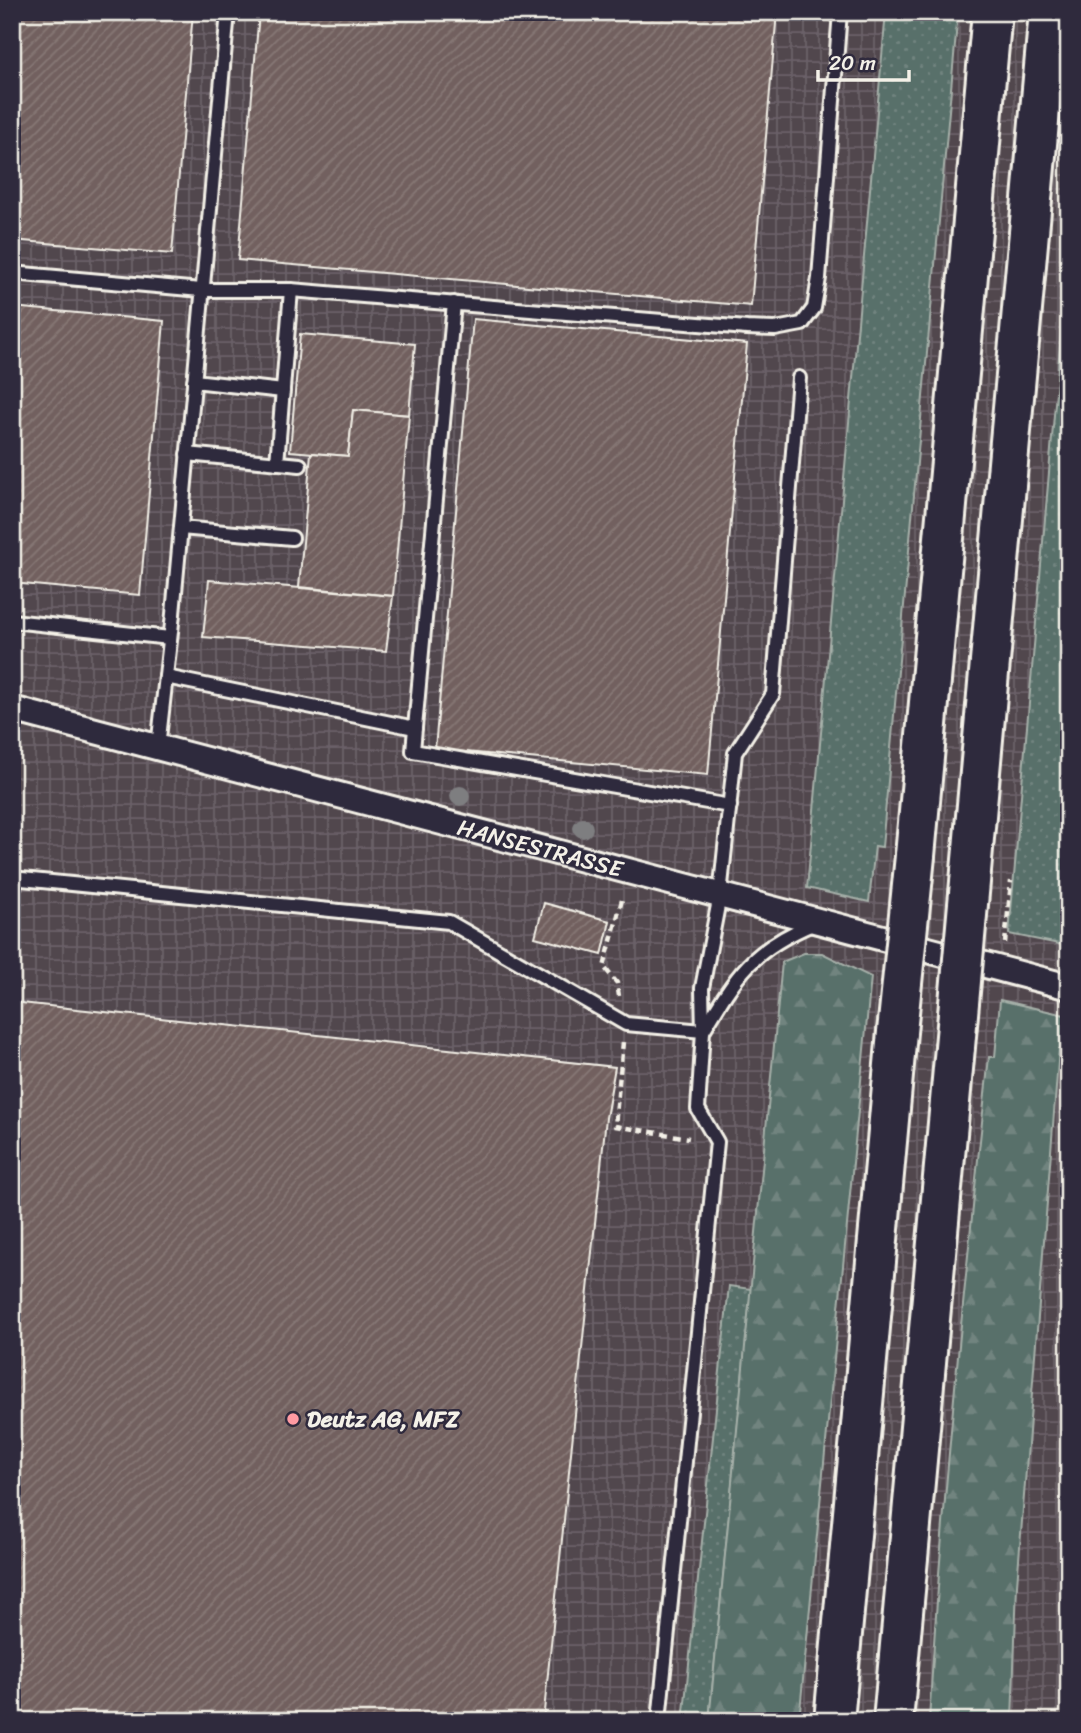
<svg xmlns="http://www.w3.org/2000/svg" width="1081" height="1733" font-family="Sriracha,sans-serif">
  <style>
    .industrial { fill: url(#industrial-grid) }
    .grass { fill: url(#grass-dots); stroke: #a6b0a9; stroke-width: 2 }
    .forest { fill: url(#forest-firs); stroke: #a6b0a9; stroke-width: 2 }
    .building { fill: url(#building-hatch); stroke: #f4f1e8; stroke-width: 2 }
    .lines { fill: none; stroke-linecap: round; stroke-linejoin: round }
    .lane-casing { stroke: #f4f1e8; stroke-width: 18 }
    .street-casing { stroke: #f4f1e8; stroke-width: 30 }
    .highway-casing { stroke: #f4f1e8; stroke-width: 44 }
    .path { stroke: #f4f1e8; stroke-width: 4.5; stroke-dasharray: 7 5; stroke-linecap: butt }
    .lane { stroke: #2f2a3d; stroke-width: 12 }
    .street { stroke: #2f2a3d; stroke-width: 24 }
    .highway { stroke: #2f2a3d; stroke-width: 38 }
    .highway-bridge-casing { stroke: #f4f1e8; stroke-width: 44; stroke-linecap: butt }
    .highway-bridge { stroke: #2f2a3d; stroke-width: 38 }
    .tree { fill: #7e7e80 }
    .poi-dot { fill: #ff9aa2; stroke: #2f2a3d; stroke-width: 2.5 }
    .labels { text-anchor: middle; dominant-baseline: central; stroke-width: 5; stroke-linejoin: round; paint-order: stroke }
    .street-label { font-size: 23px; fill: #f4f1e8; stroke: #2f2a3d }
    .poi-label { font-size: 23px; font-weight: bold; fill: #f4f1e8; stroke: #2f2a3d; text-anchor: start }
  </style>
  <defs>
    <pattern id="industrial-grid" width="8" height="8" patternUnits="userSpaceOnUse" patternTransform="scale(1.75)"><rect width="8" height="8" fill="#51464e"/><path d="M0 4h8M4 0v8" fill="none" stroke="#6b6168"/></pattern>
    <pattern id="grass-dots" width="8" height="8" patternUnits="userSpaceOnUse" patternTransform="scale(1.75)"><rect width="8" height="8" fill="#586f6a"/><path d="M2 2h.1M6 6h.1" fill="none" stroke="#71847f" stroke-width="1.8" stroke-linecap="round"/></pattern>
    <pattern id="forest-firs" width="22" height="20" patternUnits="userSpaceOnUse" patternTransform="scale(1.75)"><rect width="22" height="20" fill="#586f6a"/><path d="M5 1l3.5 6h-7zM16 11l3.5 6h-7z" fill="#71847f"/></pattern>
    <pattern id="building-hatch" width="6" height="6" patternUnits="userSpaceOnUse" patternTransform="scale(1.75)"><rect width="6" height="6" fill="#72615f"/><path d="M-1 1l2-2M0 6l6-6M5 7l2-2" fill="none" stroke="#877876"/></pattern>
  </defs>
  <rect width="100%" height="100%" fill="#433a47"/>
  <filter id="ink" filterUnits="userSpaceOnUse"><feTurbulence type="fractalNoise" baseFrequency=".0143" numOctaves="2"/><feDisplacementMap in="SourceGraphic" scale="14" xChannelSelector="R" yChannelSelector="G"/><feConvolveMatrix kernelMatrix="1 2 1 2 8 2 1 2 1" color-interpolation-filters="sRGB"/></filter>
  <g filter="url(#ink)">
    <rect class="industrial" x="12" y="12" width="1057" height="1709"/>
    <g class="grass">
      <path d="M886 12H958L882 847 875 846 869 902 807 888Z"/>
      <path d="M1069 242V946L1009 934Z"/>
      <path d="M729 1286 751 1289 709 1721H683Z"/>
    </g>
    <g class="forest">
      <path d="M804 953H822L871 977 799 1721H709L782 962Z"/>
      <path d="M1000 1000 1069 1016 1065 1031 1067 1049H1059L1017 1585 1012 1721H929C942 1499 965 1278 989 1057H995Z"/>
    </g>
    <g class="building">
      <path d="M12 12H193L172 254 12 240Z"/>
      <path d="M259 12H777L751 306 238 260Z"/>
      <path d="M12 307 164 321 140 595 12 583Z"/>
      <path d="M473 319 747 344 708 775 435 749Z"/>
      <path d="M300 334 415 344 409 415 353 410 348 456 290 451Z"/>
      <path d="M353 410 409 415 393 596 299 587 311 453 348 456Z"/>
      <path d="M209 580 393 596 386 651 203 637Z"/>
      <path d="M544 903 610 921 602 955 535 937Z"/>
      <path d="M12 1002 615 1067 606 1118 543 1721H12Z"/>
    </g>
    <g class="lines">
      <g class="lane-casing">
        <g id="lane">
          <path d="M12 273 201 290H291L747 328 775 329 802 324 814 308 819 278 840 12"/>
          <path d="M194 381 283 391"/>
          <path d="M187 454 300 465"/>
          <path d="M277 463 291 290"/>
          <path d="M181 528 292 538"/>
          <path d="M12 621 170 638"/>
          <path d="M166 677 415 728 454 303"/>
          <path d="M415 728 413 751 730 806"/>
          <path d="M158 747 173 614 228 12"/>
          <path d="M12 878 449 922 626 1024 703 1031C737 974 752 949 815 923"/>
          <path d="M659 1721 717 1142 698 1109 703 1031 702 988 720 895 735 753 773 694 799 378"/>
        </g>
      </g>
      <g class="street-casing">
        <g id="street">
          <path id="s1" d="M12 709 1069 987"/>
        </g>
      </g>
      <g class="highway-casing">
        <g id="highway">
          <path d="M915 856 992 12"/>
          <path d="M971 871 1049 12"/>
          <path d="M834 1721 897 1032"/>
          <path d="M893 1721 955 1047"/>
        </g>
      </g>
      <g class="path">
        <path d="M1005 943 1011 881"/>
        <path d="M619 996 617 983 604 967 623 896"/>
        <path d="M623 1042 615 1126 689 1138"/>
      </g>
      <use href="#lane" class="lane"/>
      <use href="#street" class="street"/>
      <use href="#highway" class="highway"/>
      <g class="highway-bridge-casing">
        <g id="highway-bridge">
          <path d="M897 1032 915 856"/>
          <path d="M955 1047 971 871"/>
        </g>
      </g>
      <use href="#highway-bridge" class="highway-bridge"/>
    </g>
    <g class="tree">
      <circle cx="460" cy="796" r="10"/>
      <circle cx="583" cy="828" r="10"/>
    </g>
  </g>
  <circle class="poi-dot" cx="293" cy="1419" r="7"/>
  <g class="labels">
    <g class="street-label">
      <text stroke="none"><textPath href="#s1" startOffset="546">HANSESTRASSE</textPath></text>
    </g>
    <g class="poi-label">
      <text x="307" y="1419">Deutz AG, MFZ</text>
    </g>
  </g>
  <rect width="1081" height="1733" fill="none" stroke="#2f2a3d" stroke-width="42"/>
  <rect x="21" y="21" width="1039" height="1691" fill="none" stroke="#f4f1e8" stroke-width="2.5" filter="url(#ink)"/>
  <path d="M818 70v10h91v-10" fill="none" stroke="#f4f1e8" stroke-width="3.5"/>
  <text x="829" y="70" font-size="21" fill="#f4f1e8" stroke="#2f2a3d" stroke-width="5" paint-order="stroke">20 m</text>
</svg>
